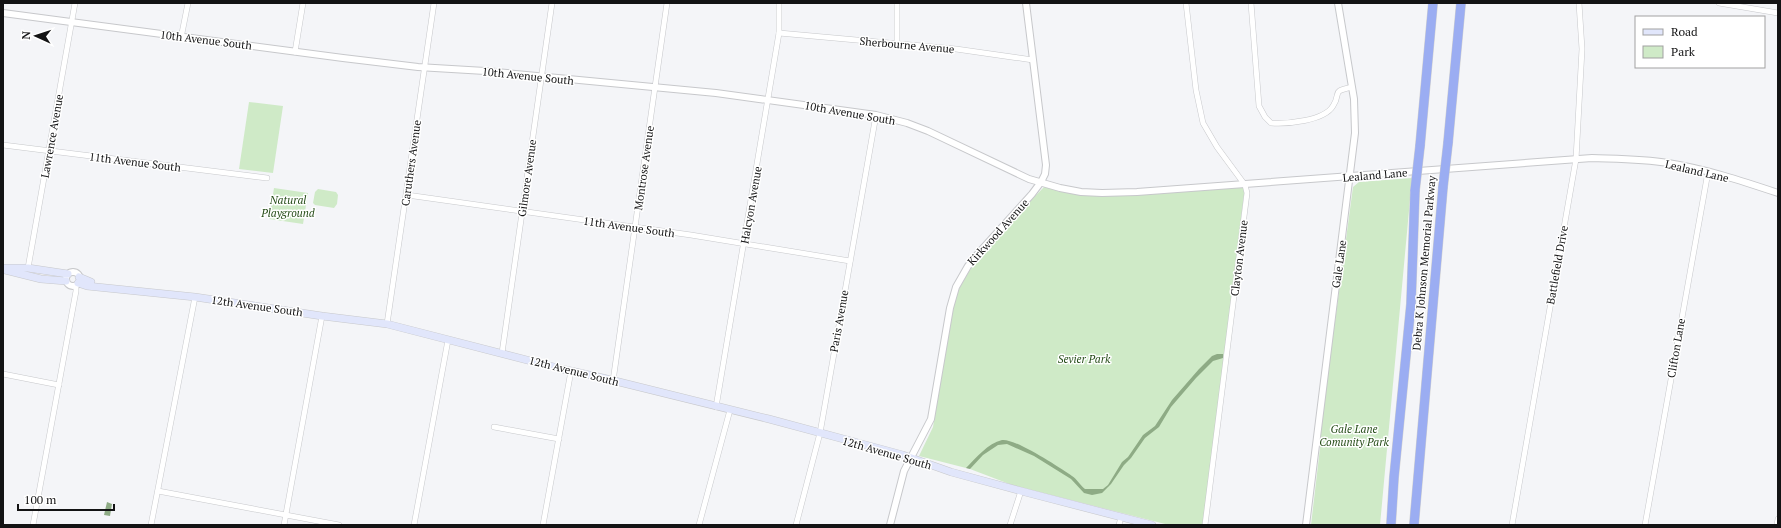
<svg xmlns="http://www.w3.org/2000/svg" width="1781" height="528" font-family="'PT Serif',serif">
  <style>
    .green { fill: #cfeac7 }
    .water { fill: #8eab85 }
    .lines { fill: none; stroke-linecap: round; stroke-linejoin: round }
    .minor-casing { stroke: #c7c8cb; stroke-width: 6 }
    .tertiary-casing { stroke: #c7c8cb; stroke-width: 8 }
    .secondary-casing { stroke: #c7c8cb; stroke-width: 8 }
    .motorway-casing { stroke: #d0d0d0; stroke-width: 10 }
    .minor { stroke: #fff; stroke-width: 5 }
    .tertiary { stroke: #fff; stroke-width: 6 }
    .secondary { stroke: #e1e6fb; stroke-width: 7 }
    .motorway { stroke: #9badf2; stroke-width: 9 }
    .motorway-bridge-casing { stroke: #d0d0d0; stroke-width: 10; stroke-linecap: butt }
    .motorway-bridge { stroke: #9badf2; stroke-width: 9 }
    .labels { text-anchor: middle; dominant-baseline: central; stroke-width: 3; stroke-linejoin: round; paint-order: stroke }
    .street-label { font-size: 11px; fill: #131314; stroke: #fff }
    .park-label { font-size: 11px; font-style: italic; fill: #264d18; stroke: #fff }
  </style>
  <rect width="100%" height="100%" fill="#f4f5f8"/>
  <g class="green">
    <path d="M249 102 283 106 273 173 239 169Z"/>
    <path d="M1412 178 1380 525H1311L1320 448V433L1353 187 1359 182Z"/>
    <path d="M1044 187 1073 194 1099 196H1125L1245 187 1203 525H1169L1012 485 970 469 919 456 933 427 955 299C972 255 1012 221 1044 187Z"/>
    <path d="M274 188 308 193 303 224 269 219Z"/>
    <path d="M318 189 336 192 338 195 337 204 334 208 315 205 313 203 315 192Z"/>
  </g>
  <g class="water">
    <path d="M1217 354H1223V358L1213 361 1196 378 1171 407 1159 427 1145 438 1131 458 1124 465 1111 484 1102 493 1092 495 1084 493 1071 479 1034 456 1007 444 998 445 983 455 970 469 966 468C976 458 988 443 1002 440 1015 438 1060 468 1072 476 1077 479 1080 485 1085 489H1103L1108 485 1122 462 1128 457 1143 435 1155 426 1172 400 1199 369 1212 356Z"/>
    <path d="M107 502 112 504 110 516 104 515Z"/>
  </g>
  <g class="lines">
    <g class="minor-casing">
      <g id="minor">
        <path d="M1186 3 1196 90 1203 123 1217 147 1245 185 1247 193 1205 525"/>
        <path d="M1251 3 1259 106 1265 117 1271 123C1287 124 1324 121 1333 106 1342 92 1330 92 1352 87"/>
        <path d="M1719 3 1778 13"/>
        <path d="M779 33 956 49 1033 60"/>
        <path d="M181 38 188 3"/>
        <path d="M897 44V3"/>
        <path d="M295 52 303 3"/>
        <path d="M3 145 267 178"/>
        <path d="M407 195 691 235 850 261"/>
        <path d="M28 268 75 3"/>
        <path d="M387 324 434 3"/>
        <path d="M502 353 552 3"/>
        <path d="M3 374 59 385"/>
        <path d="M613 381 667 3"/>
        <path d="M716 407 779 33V3"/>
        <path d="M494 427 559 439"/>
        <path d="M158 491 339 525"/>
        <path d="M33 525 76 291V285"/>
        <path d="M151 525 195 297"/>
        <path d="M284 525 322 316"/>
        <path d="M414 525 448 340"/>
        <path d="M543 525 571 371"/>
        <path d="M699 525 730 410"/>
        <path d="M796 525 820 433 876 115"/>
        <path d="M1010 525 1021 491"/>
        <path d="M1119 525 1121 517"/>
        <path d="M1512 525 1576 159 1582 49 1579 3"/>
        <path d="M1645 525 1708 172"/>
        <path d="M1777 525 1778 519"/>
      </g>
    </g>
    <g class="tertiary-casing">
      <g id="tertiary">
        <path d="M3 13 343 58 418 67 485 71 716 93 876 115 907 123 928 131 1029 179 1060 188 1081 192 1102 193 1137 192 1592 158C1618 159 1643 159 1668 163 1706 169 1742 181 1778 193"/>
        <circle cx="73" cy="279" r="7"/>
        <path d="M890 525 904 471 931 419 950 308 956 287 968 266 976 256 1032 194 1041 182 1045 174 1046 165 1026 3"/>
        <path d="M1306 525 1355 133 1354 99 1338 3"/>
      </g>
    </g>
    <g class="secondary-casing">
      <g id="secondary">
        <path d="M3 268H28L68 274"/>
        <path d="M5 270 41 279 66 281"/>
        <path d="M79 277 91 282"/>
        <path d="M78 283 87 286 195 297 322 316 387 324 562 369 603 378 769 419 903 455 951 472 1021 491 1152 525"/>
      </g>
    </g>
    <g class="motorway-casing">
      <g id="motorway">
        <path d="M1448 143 1461 3"/>
        <path d="M1420 146 1433 3"/>
        <path d="M1391 525 1394 477 1411 304 1415 190"/>
        <path d="M1414 525 1443 187"/>
      </g>
    </g>
    <use href="#minor" class="minor"/>
    <use href="#tertiary" class="tertiary"/>
    <use href="#secondary" class="secondary"/>
    <use href="#motorway" class="motorway"/>
    <g class="motorway-bridge-casing">
      <g id="motorway-bridge">
        <path d="M1443 187 1448 143"/>
        <path d="M1415 190 1420 146"/>
      </g>
    </g>
    <use href="#motorway-bridge" class="motorway-bridge"/>
  </g>
  <g class="labels">
    <g class="street-label">
      <text transform="translate(206 40) rotate(7)">10th Avenue South</text>
      <text transform="translate(907 45) rotate(5)">Sherbourne Avenue</text>
      <text transform="translate(528 76) rotate(6)">10th Avenue South</text>
      <text transform="translate(850 113) rotate(10)">10th Avenue South</text>
      <text transform="translate(52 136) rotate(-80)">Lawrence Avenue</text>
      <text transform="translate(135 162) rotate(7)">11th Avenue South</text>
      <text transform="translate(411 163) rotate(-82)">Caruthers Avenue</text>
      <text transform="translate(644 168) rotate(-82)">Montrose Avenue</text>
      <text transform="translate(1697 171) rotate(13)">Lealand Lane</text>
      <text transform="translate(1375 175) rotate(-5)">Lealand Lane</text>
      <text transform="translate(527 178) rotate(-82)">Gilmore Avenue</text>
      <text transform="translate(751 205) rotate(-80)">Halcyon Avenue</text>
      <text transform="translate(629 227) rotate(8)">11th Avenue South</text>
      <text transform="translate(998 232) rotate(-48)">Kirkwood Avenue</text>
      <text transform="translate(1239 258) rotate(-83)">Clayton Avenue</text>
      <text transform="translate(1424 263) rotate(-85)">Debra K Johnson Memorial Parkway</text>
      <text transform="translate(1339 264) rotate(-82)">Gale Lane</text>
      <text transform="translate(1557 265) rotate(-80)">Battlefield Drive</text>
      <text transform="translate(257 306) rotate(8)">12th Avenue South</text>
      <text transform="translate(839 321) rotate(-80)">Paris Avenue</text>
      <text transform="translate(1676 348) rotate(-80)">Clifton Lane</text>
      <text transform="translate(574 371) rotate(14)">12th Avenue South</text>
      <text transform="translate(887 453) rotate(16)">12th Avenue South</text>
    </g>
    <g class="park-label">
      <text x="288" y="200">Natural<tspan x="288" dy="13">Playground</tspan></text>
      <text x="1084" y="359">Sevier Park</text>
      <text x="1354" y="429">Gale Lane<tspan x="1354" dy="13">Comunity Park</tspan></text>
    </g>
  </g>
  <rect width="1781" height="528" fill="none" stroke="#131314" stroke-width="8"/>
  <rect x="1635" y="16" width="130" height="52" fill="#ffffff" stroke="#a1a1a1"/>
  <rect x="1643" y="29" width="20" height="6" fill="#e1e6fb" stroke="#a1a1a1"/>
  <text x="1671" y="36" font-size="12" fill="#131314">Road</text>
  <rect x="1643" y="46" width="20" height="12" fill="#cfeac7" stroke="#a1a1a1"/>
  <text x="1671" y="56" font-size="12" fill="#131314">Park</text>
  <g transform="translate(36 36) rotate(273)" stroke="#ffffff" stroke-width="3" paint-order="stroke">
  <path d="M0-3L7 15L0 10L-7 15Z" fill="#131314"/>
  <text y="-6" font-size="11" font-weight="bold" text-anchor="middle" fill="#131314">N</text>
  </g>
  <path d="M18 504v6h96v-6" fill="none" stroke="#131314" stroke-width="2"/>
  <text x="24" y="504" font-size="12" fill="#131314" stroke="#ffffff" stroke-width="3" paint-order="stroke">100 m</text>
</svg>
